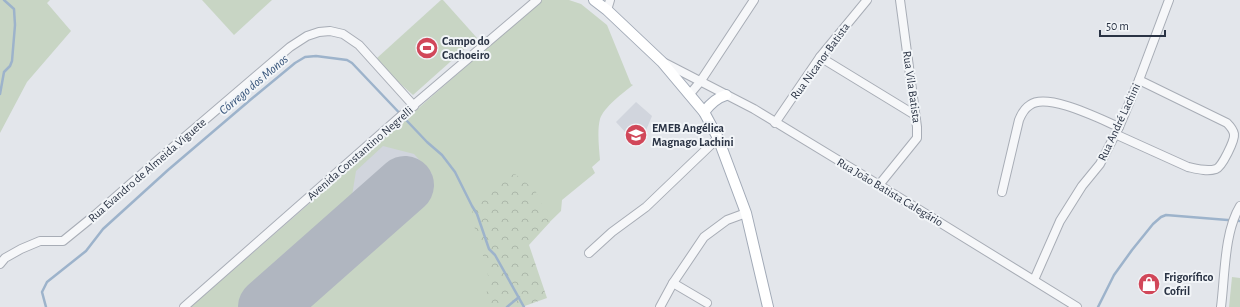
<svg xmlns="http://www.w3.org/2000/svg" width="1240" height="307" font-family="'Alegreya Sans',sans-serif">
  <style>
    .built { fill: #d1d5dd }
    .grass { fill: #c8d5c4 }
    .forest { fill: url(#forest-crowns) }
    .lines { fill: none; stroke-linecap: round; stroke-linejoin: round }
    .stream { stroke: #9db3cb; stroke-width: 2.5 }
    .runway { stroke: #b0b6c0; stroke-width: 58 }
    .minor-casing { stroke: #a8adb6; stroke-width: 10 }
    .major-casing { stroke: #a2aab7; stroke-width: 12 }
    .minor { stroke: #f6f7f9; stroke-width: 8 }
    .major { stroke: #fff; stroke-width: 10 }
    .labels { text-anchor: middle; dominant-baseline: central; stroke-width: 4; stroke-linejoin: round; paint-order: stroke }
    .poi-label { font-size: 12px; font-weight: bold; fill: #2a3344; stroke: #f2f5f8; text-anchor: start }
    .street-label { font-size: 12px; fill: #2a3344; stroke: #f2f5f8 }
    .water-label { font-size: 13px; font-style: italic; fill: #335178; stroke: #f2f5f8 }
  </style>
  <defs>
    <pattern id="forest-crowns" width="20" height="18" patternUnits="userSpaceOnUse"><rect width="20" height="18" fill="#c8d5c4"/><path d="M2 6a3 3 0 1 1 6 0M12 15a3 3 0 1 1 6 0" fill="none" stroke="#acb7aa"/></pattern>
  </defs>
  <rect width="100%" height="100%" fill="#e3e6eb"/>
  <g class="built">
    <path d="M636 102 652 116 639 147 616 122Z"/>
    <path d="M397 126 426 158 508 307H191Z"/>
  </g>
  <g class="grass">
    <path d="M0 0H50L47 3 71 31 27 82 0 133Z"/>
    <path d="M202 0H272L234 35Z"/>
    <path d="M441 0H443L477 38 413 95 395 79 377 58Z"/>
    <path d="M542 0H569L581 4 607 25 631 84 633 85C623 93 604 107 600 119 597 130 599 148 600 160L592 167 595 173 562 200 561 211 519 252 511 307H297L433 187 432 174 414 154 383 146 356 171 350 208 239 307H191Z"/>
    <path d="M1232 277 1240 278V307H1229Z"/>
  </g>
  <path class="forest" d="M515 174 535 190 550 222 529 245 547 298 522 307H481L487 291 488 275 478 237 471 218 475 201 501 177Z"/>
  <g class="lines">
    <g class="stream">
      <path d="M0 94 4 72 10 66 12 61 15 25 14 9 4 0"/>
      <path d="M46 307 42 292 47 282 86 251 103 229 168 170 249 101 295 63 305 57 316 56 347 60 352 63 427 142 442 155 455 172 472 206 477 214 489 249 495 255 524 307"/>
      <path d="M507 307 519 297"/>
      <path d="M1098 307 1114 275 1132 250 1153 224 1161 217 1166 215 1240 221"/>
    </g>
    <path class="runway" d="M267 307 405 185"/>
    <g class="minor-casing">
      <g id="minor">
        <path d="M607 10 610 0"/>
        <path d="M820 57 915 115"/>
        <path d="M663 62 754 109 879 185 1077 307"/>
        <path d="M689 95 700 82 754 0"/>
        <path d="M775 123 820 57 867 0"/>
        <path d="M1115 134 1188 167C1197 169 1207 172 1216 169 1222 167 1235 140 1234 134 1233 129 1230 126 1227 123L1139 80"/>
        <path d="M879 185 917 138V127L900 0"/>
        <path d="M1002 192 1019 120C1021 115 1025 108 1030 105 1047 92 1100 119 1119 127"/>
        <path d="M589 253 612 232 646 207 718 138"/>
        <path d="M0 264 5 258 21 249 40 241H63L95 215 159 159 290 47 307 36 319 32 330 31 343 34 359 45 414 106"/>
        <path d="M1034 280 1060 221 1082 186 1100 164 1119 127 1139 80 1169 0"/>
        <path d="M673 283 707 303"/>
        <path d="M184 307 409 109 537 0"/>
        <path d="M660 307 673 283 704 237 727 220 746 213"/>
        <path d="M1221 307C1225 276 1224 232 1240 206"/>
      </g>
    </g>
    <g class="major-casing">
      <g id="major">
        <path d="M594 0 607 10 662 62 704 112 718 138 746 213 768 307"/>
        <path d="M704 112C710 104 716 98 726 95"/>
      </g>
    </g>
    <use href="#minor" class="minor"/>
    <use href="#major" class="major"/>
  </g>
  <defs>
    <g id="stadium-disc" transform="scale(1.15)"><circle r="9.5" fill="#d14759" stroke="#f2f5f8"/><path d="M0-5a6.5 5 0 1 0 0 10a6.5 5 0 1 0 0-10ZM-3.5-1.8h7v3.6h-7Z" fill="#fff"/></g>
    <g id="school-disc" transform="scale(1.15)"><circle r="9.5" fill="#d14759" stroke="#f2f5f8"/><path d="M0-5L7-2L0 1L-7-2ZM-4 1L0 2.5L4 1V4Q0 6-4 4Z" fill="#fff"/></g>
    <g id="shop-disc" transform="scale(1.15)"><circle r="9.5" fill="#d14759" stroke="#f2f5f8"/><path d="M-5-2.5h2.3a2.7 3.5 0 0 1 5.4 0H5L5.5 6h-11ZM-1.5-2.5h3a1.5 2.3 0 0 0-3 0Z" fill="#fff"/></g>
  </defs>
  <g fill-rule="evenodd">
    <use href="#stadium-disc" x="427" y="48"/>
    <use href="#school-disc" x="636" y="135"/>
    <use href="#shop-disc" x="1149" y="284"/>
  </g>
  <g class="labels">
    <g class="poi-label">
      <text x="442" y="41">Campo do<tspan x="442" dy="14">Cachoeiro</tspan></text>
      <text x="652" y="128">EMEB Angélica<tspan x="652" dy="14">Magnago Lachini</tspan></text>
      <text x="1164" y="277">Frigorífico<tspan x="1164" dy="14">Cofril</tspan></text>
    </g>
    <g class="street-label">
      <text transform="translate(820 61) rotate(-54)">Rua Nicanor Batista</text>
      <text transform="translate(912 87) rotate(82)">Rua Vila Batista</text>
      <text transform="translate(1119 122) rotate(-65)">Rua André Lachini</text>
      <text transform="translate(360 153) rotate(-41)">Avenida Constantino Negrelli</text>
      <text transform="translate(147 170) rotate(-41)">Rua Evandro de Almeida Viguete</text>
      <text transform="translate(890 192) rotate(31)">Rua João Batista Calegário</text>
    </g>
    <g class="water-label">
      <text transform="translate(254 85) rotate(-40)">Córrego dos Monos</text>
    </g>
  </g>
  <path d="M1100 30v6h65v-6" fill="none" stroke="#2a3344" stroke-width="2"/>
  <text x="1106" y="30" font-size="12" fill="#2a3344" stroke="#f2f5f8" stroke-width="3" paint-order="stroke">50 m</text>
</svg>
